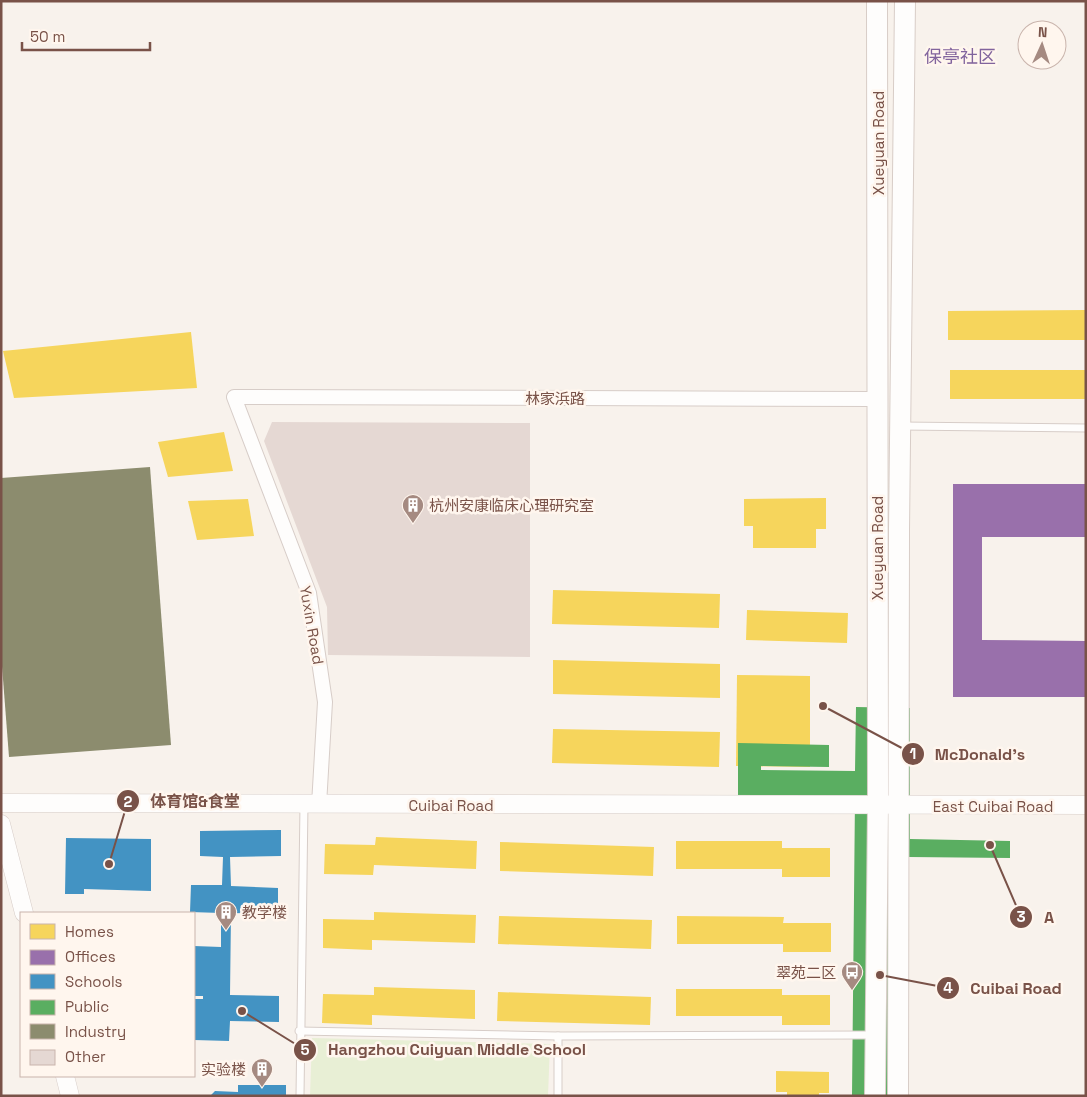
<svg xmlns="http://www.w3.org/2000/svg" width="1087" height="1097" font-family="'Space Grotesk','Noto Sans SC',sans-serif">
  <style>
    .green { fill: #e8efd5 }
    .homes { fill: #f6d55c }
    .offices { fill: #9970ab }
    .schools { fill: #4393c3 }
    .public { fill: #5aae61 }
    .industry { fill: #8c8c6e }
    .building { fill: #e5d8d3 }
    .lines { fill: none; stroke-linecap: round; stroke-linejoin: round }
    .service-casing { stroke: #d7cdc8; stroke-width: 9 }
    .minor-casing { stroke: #d7cdc8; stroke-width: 16 }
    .tertiary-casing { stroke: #d7cdc8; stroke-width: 19 }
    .secondary-casing { stroke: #d8cdc7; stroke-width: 22 }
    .service { stroke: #fefdfc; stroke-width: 7 }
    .minor { stroke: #fefdfc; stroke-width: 14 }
    .tertiary { stroke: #fefdfc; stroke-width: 18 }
    .secondary { stroke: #fefdfc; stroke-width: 20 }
    .labels { text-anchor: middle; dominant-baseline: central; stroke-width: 5; stroke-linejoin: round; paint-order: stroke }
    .street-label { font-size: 15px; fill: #795248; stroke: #fff6ee }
    .poi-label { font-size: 15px; fill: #795248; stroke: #fff6ee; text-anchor: start }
    .quarter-label { font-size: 18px; fill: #81649d; stroke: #fff6ee }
    .leader { fill: none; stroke: #795248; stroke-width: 2 }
    .callout-dot { fill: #795248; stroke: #fff6ee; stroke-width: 2 }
    .mark-label { font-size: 15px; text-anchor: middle; font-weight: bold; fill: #fff }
    .callout-label { font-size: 16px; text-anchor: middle; font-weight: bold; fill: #795248; stroke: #fff6ee; stroke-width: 5; stroke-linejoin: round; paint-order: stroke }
  </style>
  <rect width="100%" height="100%" fill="#f8f2ec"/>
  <path class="green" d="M312 1038 550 1044 548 1096H310Z"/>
  <g class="homes">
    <path d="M1086 310V340H948V311Z"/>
    <path d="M191 332 197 388 14 398 3 351Z"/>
    <rect x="950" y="370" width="136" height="29"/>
    <path d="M224 432 233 471 168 477 158 442Z"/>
    <path d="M826 498V529H816V548H753V526H744V499Z"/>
    <path d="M248 499 254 536 197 540 188 501Z"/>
    <path d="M553 590 720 594 719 628 552 624Z"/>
    <path d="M747 610 848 613 847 643 746 640Z"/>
    <path d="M553 660 720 664V698L553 694Z"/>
    <path d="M737 675 810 676V767L736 766Z"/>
    <path d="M553 729 720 732 719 767 552 763Z"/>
    <path d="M376 837 477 841 476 869 374 865 373 875 324 874 325 844 375 845Z"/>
    <path d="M676 841H782V848H830V877H782V869H676Z"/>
    <path d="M500 842 654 847 653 876 500 871Z"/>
    <path d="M374 912 476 915 475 943 372 940V950L323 948V919L374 920Z"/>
    <path d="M499 916 652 920 651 949 498 944Z"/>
    <path d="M677 916 784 917 783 923H831V952H783V944H677Z"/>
    <path d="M374 987 475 990V1019L372 1015V1025L322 1023 323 994 374 995Z"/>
    <path d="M676 989H782V995H830V1025H782V1016H676Z"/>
    <path d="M498 992 651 997 650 1025 497 1021Z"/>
    <path d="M776 1071 829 1072V1093H819V1096H787V1092H776Z"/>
  </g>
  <path class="offices" d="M953 484H1086V537H982V640L1086 641V697H953Z"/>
  <g class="schools">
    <path d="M281 830V856L230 857 231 886 278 888V914L231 913 230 995 279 996V1022L230 1021 229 1041 194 1040V999H203V996H194V946L221 947V913L190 912 191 885H222L223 857 200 856V831Z"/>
    <path d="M66 838 151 839V891L84 889V894H65Z"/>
    <path d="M238 1085H286V1096H210L215 1091 238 1092Z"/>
  </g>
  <path class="public" d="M856 707 910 708V839L1010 841V858L909 857 905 1096H852L855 797 738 795V743L829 745V767L761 766V770L855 771Z"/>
  <path class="industry" d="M150 467 171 745 9 757 1 653V478Z"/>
  <path class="building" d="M272 422 530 423V657L328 655 327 607 264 441Z"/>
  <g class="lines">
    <g class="service-casing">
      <g id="service">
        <path d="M901 426 1086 428"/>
        <path d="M299 1031 558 1036 874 1035"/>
        <path d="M558 1036V1096"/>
        <path d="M300 1096 304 804"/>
      </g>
    </g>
    <g class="minor-casing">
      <path id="minor" d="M319 805 325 702 309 593 234 397 877 399"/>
    </g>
    <g class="tertiary-casing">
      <g id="tertiary">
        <path d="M1 803 1086 805"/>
        <path d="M1 824 24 913"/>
        <path d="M65 1076 70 1096"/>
      </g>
    </g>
    <g class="secondary-casing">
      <g id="secondary">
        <path d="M875 1096 878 804 877 1"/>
        <path d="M898 1096 899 530 905 1"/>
      </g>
    </g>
    <use href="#service" class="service"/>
    <use href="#minor" class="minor"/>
    <use href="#tertiary" class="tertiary"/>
    <use href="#secondary" class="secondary"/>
  </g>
  <defs>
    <g id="building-pin" transform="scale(1.125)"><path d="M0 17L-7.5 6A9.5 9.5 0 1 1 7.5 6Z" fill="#a58a81" stroke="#fff6ee"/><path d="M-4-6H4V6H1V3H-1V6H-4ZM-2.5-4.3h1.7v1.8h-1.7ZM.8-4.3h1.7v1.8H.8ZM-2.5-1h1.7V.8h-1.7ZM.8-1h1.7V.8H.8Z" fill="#fff"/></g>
    <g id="bus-pin" transform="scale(1.125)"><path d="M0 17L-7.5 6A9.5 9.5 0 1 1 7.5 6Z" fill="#a58a81" stroke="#fff6ee"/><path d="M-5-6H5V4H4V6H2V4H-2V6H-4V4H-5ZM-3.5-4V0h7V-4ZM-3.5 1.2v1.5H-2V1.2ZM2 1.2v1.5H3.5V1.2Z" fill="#fff"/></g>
  </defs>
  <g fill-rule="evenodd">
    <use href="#building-pin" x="413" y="505"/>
    <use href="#building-pin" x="226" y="912"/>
    <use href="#bus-pin" x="852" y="972"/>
    <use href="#building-pin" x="262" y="1069"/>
  </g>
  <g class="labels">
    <g class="street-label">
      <text transform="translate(878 143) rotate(-90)">Xueyuan Road</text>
      <text x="555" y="398">林家浜路</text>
      <text transform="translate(877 548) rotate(-90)">Xueyuan Road</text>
      <text transform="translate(312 625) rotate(80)">Yuxin Road</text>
      <text x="451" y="805">Cuibai Road</text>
      <text x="993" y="806">East Cuibai Road</text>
    </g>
    <g class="poi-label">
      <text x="429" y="505">杭州安康临床心理研究室</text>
      <text x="242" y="912">教学楼</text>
      <text x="836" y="972" text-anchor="end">翠苑二区</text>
      <text x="246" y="1069" text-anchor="end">实验楼</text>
    </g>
    <g class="quarter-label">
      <text x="960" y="56">保亭社区</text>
    </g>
  </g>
  <path class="leader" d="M823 706L913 754M109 864L128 801M990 845L1021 917M880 975L948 988M242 1011L305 1050"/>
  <g class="callout-dot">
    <circle cx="823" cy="706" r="5"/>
    <circle cx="109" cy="864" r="5"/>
    <circle cx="990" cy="845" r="5"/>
    <circle cx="880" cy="975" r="5"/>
    <circle cx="242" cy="1011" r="5"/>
    <circle cx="913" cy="754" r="12"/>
    <circle cx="128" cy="801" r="12"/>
    <circle cx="1021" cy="917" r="12"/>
    <circle cx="948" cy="988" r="12"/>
    <circle cx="305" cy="1050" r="12"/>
  </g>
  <g class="mark-label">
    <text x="913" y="759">1</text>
    <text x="128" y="807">2</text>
    <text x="1021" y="922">3</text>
    <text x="948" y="993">4</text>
    <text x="305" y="1055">5</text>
  </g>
  <g class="callout-label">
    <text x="980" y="760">McDonald's</text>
    <text x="195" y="807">体育馆&amp;食堂</text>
    <text x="1049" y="923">A</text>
    <text x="1016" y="994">Cuibai Road</text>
    <text x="457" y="1055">Hangzhou Cuiyuan Middle School</text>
  </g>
  <rect width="1087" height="1097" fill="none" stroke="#795248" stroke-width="5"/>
  <rect x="20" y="912" width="175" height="165" fill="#fff6ee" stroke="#c9b4ac"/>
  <rect x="30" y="924" width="25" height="15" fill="#f6d55c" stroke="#c9b4ac"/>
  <text x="65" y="937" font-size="15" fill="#795248">Homes</text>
  <rect x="30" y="950" width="25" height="15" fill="#9970ab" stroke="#c9b4ac"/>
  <text x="65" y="962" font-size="15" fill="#795248">Offices</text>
  <rect x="30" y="974" width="25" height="15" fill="#4393c3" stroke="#c9b4ac"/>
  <text x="65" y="987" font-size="15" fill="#795248">Schools</text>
  <rect x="30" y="1000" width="25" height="15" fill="#5aae61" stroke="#c9b4ac"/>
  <text x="65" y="1012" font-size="15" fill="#795248">Public</text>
  <rect x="30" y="1024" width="25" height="15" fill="#8c8c6e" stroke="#c9b4ac"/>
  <text x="65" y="1037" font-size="15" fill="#795248">Industry</text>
  <rect x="30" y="1050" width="25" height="15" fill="#e5d8d3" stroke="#c9b4ac"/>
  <text x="65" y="1062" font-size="15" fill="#795248">Other</text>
  <g transform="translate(1042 45) rotate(3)"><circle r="24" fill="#fff6ee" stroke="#c9b4ac"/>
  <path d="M0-4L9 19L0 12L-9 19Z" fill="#a58a81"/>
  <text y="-8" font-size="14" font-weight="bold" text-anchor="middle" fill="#795248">N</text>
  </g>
  <path d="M22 42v8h128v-8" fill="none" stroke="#795248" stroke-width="2.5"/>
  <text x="30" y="42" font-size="15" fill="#795248" stroke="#fff6ee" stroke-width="4" paint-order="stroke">50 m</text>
</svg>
